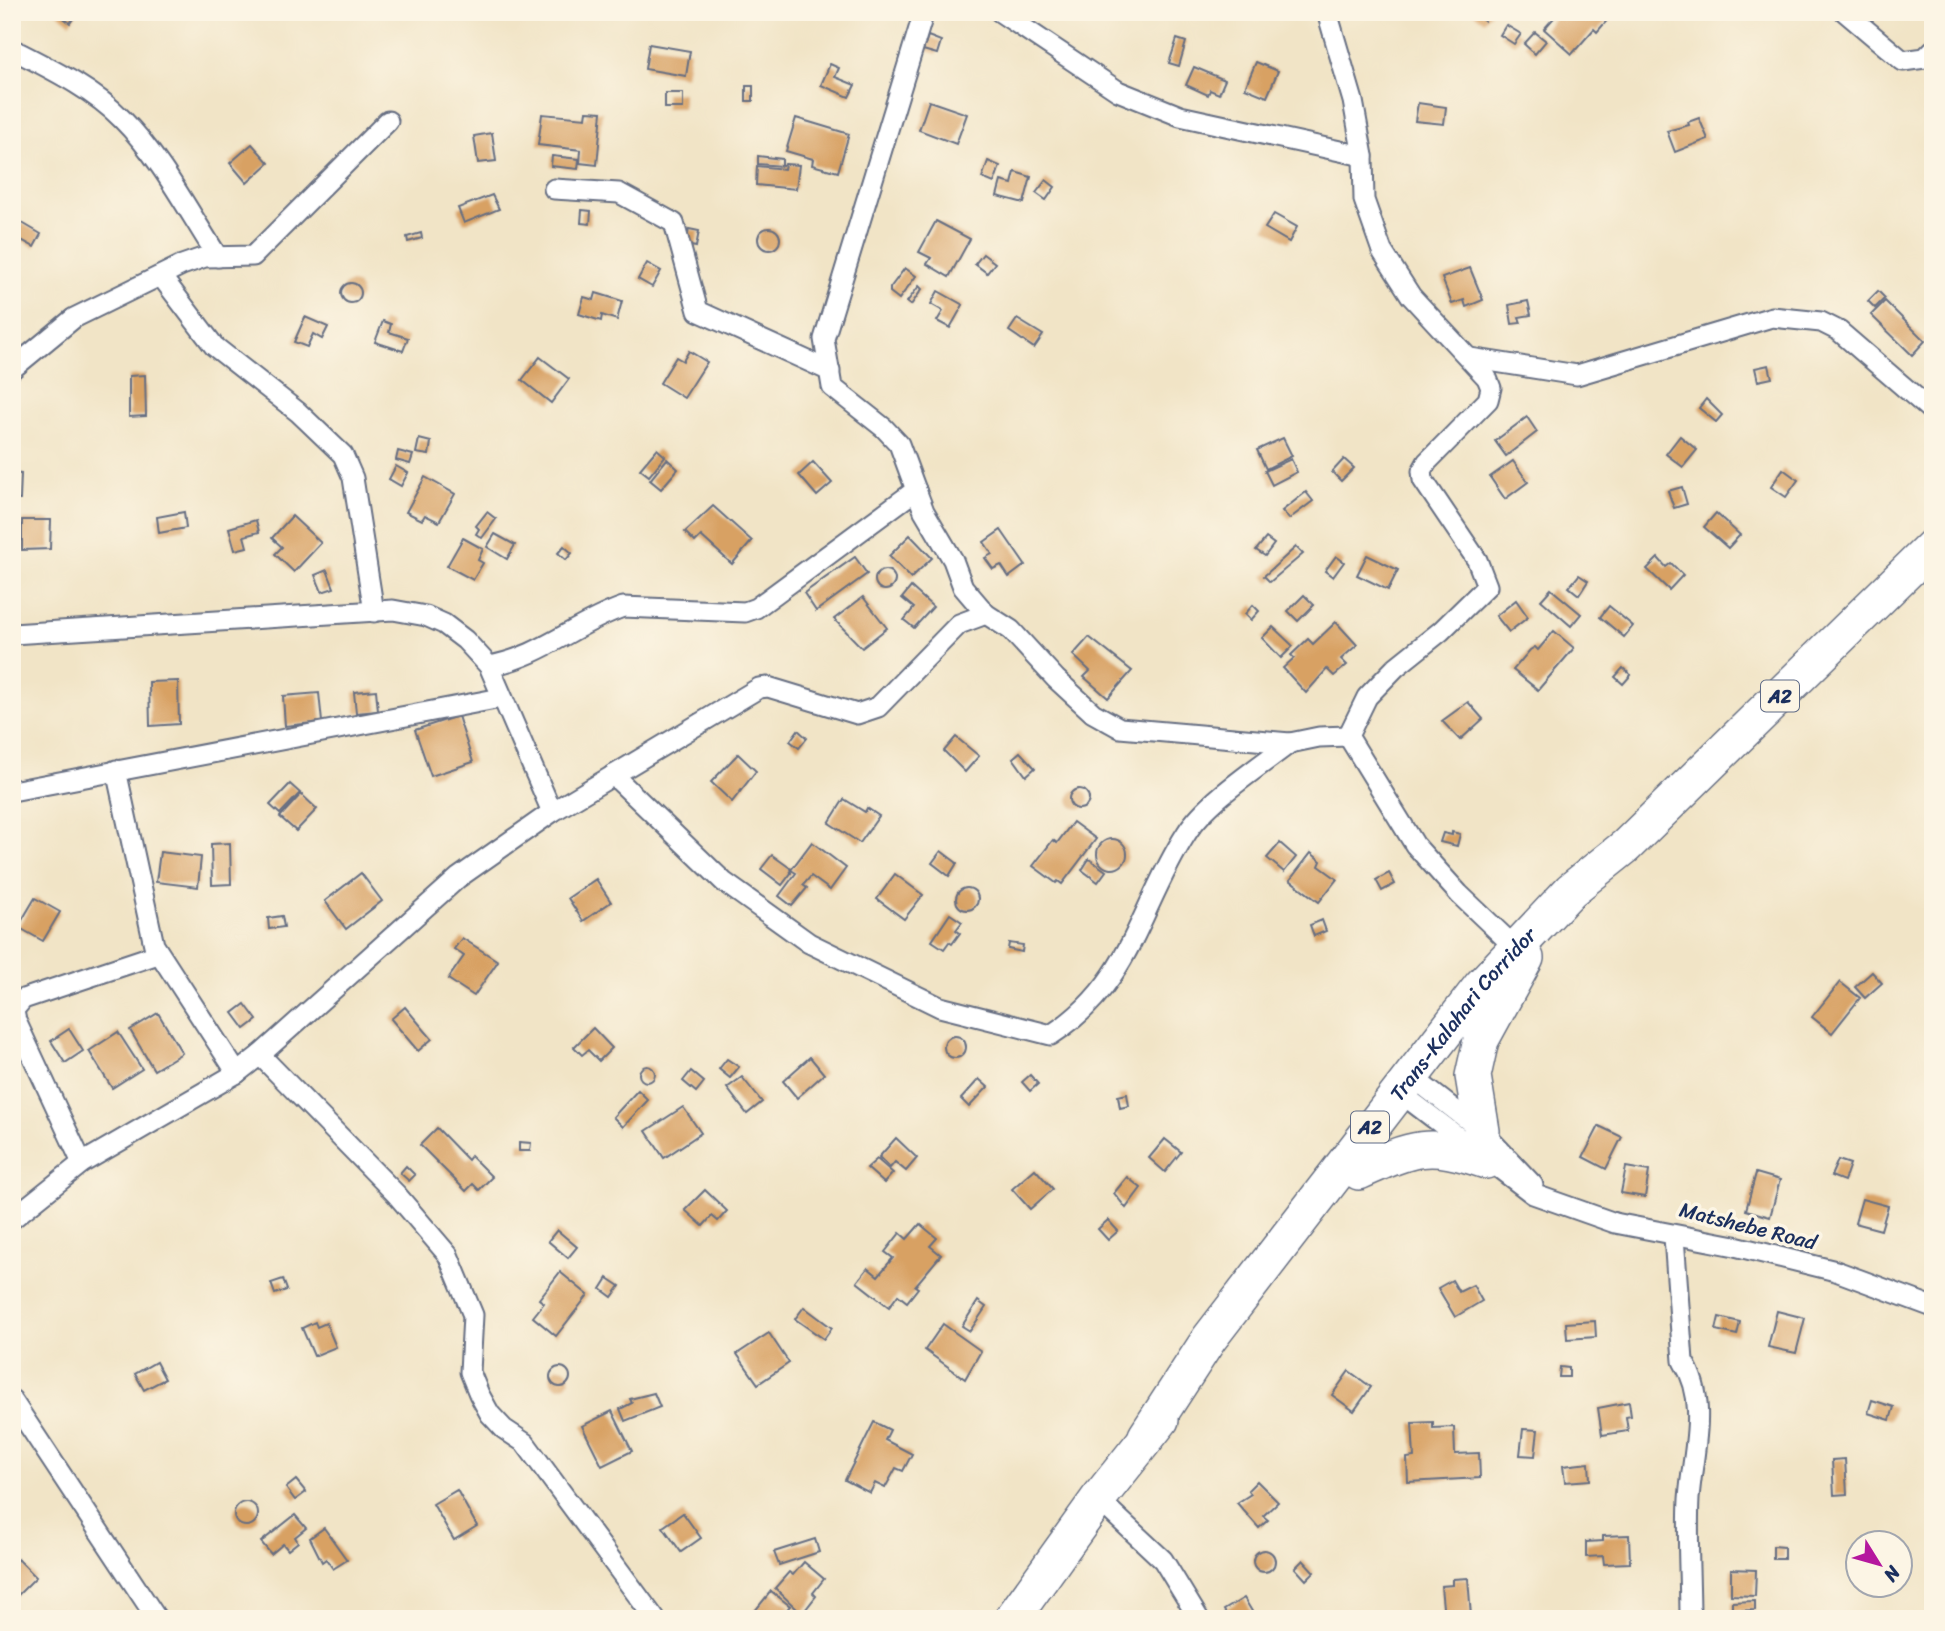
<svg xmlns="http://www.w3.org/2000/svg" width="1945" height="1631" font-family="Sriracha,sans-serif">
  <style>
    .building { fill: #d8a163 }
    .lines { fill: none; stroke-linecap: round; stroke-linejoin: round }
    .street-casing { stroke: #666e82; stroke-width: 23 }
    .highway-casing { stroke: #666e82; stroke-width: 38 }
    .street { stroke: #fff; stroke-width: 19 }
    .highway { stroke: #fff; stroke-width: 35 }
    .labels { text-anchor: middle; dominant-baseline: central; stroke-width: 7; stroke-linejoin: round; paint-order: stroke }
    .shield { fill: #fcf5e5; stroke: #5e6a86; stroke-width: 2 }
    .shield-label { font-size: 19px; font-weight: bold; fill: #1b2f5e }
    .street-label { font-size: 21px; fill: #1b2f5e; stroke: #fcf5e5 }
  </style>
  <rect width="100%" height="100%" fill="#fcf5e5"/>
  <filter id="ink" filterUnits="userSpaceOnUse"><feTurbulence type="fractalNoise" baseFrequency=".0143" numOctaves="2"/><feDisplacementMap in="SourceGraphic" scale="14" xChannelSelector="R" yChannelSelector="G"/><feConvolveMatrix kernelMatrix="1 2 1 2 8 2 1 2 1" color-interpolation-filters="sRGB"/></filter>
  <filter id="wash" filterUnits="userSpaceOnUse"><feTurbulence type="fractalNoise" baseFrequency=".00686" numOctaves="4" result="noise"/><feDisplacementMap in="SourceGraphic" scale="28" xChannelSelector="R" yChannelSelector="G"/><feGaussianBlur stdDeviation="1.57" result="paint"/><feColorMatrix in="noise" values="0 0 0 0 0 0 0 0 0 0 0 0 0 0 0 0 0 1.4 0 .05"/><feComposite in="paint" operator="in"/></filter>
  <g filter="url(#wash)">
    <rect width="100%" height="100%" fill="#f1e4c6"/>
    <g id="blocks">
      <g class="building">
        <path d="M56 12H78L70 23Z"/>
        <path d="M1472 12H1491L1484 21Z"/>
        <path d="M1559 12H1606L1611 16 1597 32 1594 29 1572 54 1544 29Z"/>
        <path d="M1506 25 1521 34 1514 44 1500 35Z"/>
        <path d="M1535 32 1546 41 1535 54 1524 44Z"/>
        <path d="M928 36 941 41 937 54 923 50Z"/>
        <path d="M1177 39 1186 42 1179 66 1169 63Z"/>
        <path d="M649 44 690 51 686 76 645 69Z"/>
        <path d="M1256 62 1278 71 1267 97 1245 88Z"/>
        <path d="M830 64 839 68 835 77 855 85 849 97 821 85Z"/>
        <path d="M1194 67 1225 80 1219 94 1210 90 1208 95 1186 85Z"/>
        <rect x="746" y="86" width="7" height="15"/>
        <rect x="665" y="93" width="18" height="15"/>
        <path d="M929 101 967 114 956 144 919 130Z"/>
        <path d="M1418 103 1446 107 1444 124 1415 121Z"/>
        <path d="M587 111 602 112 597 165 580 163 581 150 538 145 542 114 586 118Z"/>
        <path d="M796 118 849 134 838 172 812 165 813 159 786 151Z"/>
        <path d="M1699 118 1708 139 1675 152 1667 131 1689 125 1688 122Z"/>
        <path d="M492 133 496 161 478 163 474 136Z"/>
        <path d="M252 144 269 163 247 183 230 163Z"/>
        <path d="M552 156 579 159 578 169 551 166Z"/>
        <path d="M758 156 782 159V166L758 164Z"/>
        <path d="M12 159 21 164 14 174 19 178 12 189Z"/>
        <path d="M988 161 1000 166 994 183 982 178Z"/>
        <path d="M785 164 799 165 796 189 756 185 757 166 784 169Z"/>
        <path d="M1015 172 1031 177 1024 203 997 196 1001 181 1012 184Z"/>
        <path d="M1046 180 1055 187 1046 200 1036 193Z"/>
        <path d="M492 195 499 209 464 223 458 208Z"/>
        <path d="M582 210 591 211 590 224 581 223Z"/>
        <path d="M1274 214 1297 227 1289 242 1265 228Z"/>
        <path d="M12 217 41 234 34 247 12 235Z"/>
        <path d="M936 221 970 239 949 277 927 264 931 258 919 252Z"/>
        <circle cx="769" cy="239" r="11"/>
        <path d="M689 229 699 231 696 247 686 245Z"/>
        <path d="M421 233 422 238 408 242 407 237Z"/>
        <path d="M983 254 995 263 987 273 975 264Z"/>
        <path d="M647 263 661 271 652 287 638 279Z"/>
        <path d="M905 268 916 276 899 299 890 292V288Z"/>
        <path d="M1470 268 1483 300 1466 307 1464 300 1452 304 1442 278Z"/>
        <circle cx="351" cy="293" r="10"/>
        <path d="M919 286 922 289 911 305 907 302Z"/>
        <path d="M938 291 963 305 950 328 937 321 943 311 931 304Z"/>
        <path d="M1878 291 1885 298 1875 308 1868 301Z"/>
        <path d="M596 293 622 301 617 320 602 315 601 321 579 314 584 297 594 300Z"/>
        <path d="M1528 301 1531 315 1519 317 1521 323 1512 324 1509 305Z"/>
        <path d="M1885 301 1925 341 1912 355 1871 315Z"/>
        <path d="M305 317 328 327 322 339 313 334 307 347 294 342Z"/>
        <path d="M1017 319 1043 335 1034 348 1009 331Z"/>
        <path d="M383 321 391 324 389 332 408 338 403 351 375 342Z"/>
        <path d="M689 351 707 362 684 398 660 383 676 357 683 361Z"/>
        <path d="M540 357 569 379 551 403 522 380Z"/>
        <path d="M1769 365 1772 378 1758 381 1755 368Z"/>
        <path d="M145 375 146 416 129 417V376Z"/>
        <path d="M1706 399 1722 415 1716 422 1699 408Z"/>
        <path d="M1527 417 1537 432 1506 456 1495 441Z"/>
        <path d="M1680 436 1697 450 1683 467 1666 454Z"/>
        <path d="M1283 438 1292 456 1266 469 1257 450Z"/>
        <path d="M419 439 431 442 429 455 416 453Z"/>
        <path d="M657 449 665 456 649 476 640 469Z"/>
        <path d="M398 451 413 455 410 464 396 460Z"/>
        <path d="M667 459 678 469 661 489 650 480Z"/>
        <path d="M1291 459 1297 472 1272 485 1265 471Z"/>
        <path d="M1344 459 1354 468 1341 481 1332 472Z"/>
        <path d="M1513 461 1528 482 1505 499 1490 477Z"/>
        <path d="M813 462 832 483 817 496 799 475Z"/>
        <path d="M396 466 408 473 401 486 389 479Z"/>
        <path d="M1783 469 1798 480 1786 497 1771 487Z"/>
        <path d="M12 473 21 474 20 500H12Z"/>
        <path d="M425 477 455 494 439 522 425 515 422 520 406 512Z"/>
        <path d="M1682 487 1687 504 1674 508 1668 491Z"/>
        <path d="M1306 492 1313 501 1289 519 1282 511Z"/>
        <path d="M713 506 752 541 732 564 701 536 695 542 685 532Z"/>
        <path d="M184 512 186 528 159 533 157 517Z"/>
        <path d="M487 512 496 519 482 538 476 534 479 529 476 526Z"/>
        <path d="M1716 513 1740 535 1728 548 1704 527Z"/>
        <path d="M292 516 321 543 294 572 275 554 282 547 272 538Z"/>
        <path d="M22 520H51L50 549 22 550Z"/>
        <path d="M256 520 259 532 244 536 247 547 235 550 229 528Z"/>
        <path d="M1001 530 1025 565 1009 577 1001 565 993 569 985 558 992 554 984 542Z"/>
        <path d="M495 534 515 545 507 559 487 547Z"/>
        <path d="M910 535 932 558 911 578 889 556Z"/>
        <path d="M463 538 483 549 478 560 483 563 473 580 447 566Z"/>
        <path d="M1266 538 1274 544 1265 556 1256 550Z"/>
        <path d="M564 546 572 553 566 560 558 553Z"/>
        <path d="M1296 547 1303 554 1270 582 1264 576Z"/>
        <path d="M1367 555 1398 570 1388 590 1357 575Z"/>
        <path d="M1336 556 1344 562 1333 577 1325 571Z"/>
        <path d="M855 557 867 574 816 611 804 593Z"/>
        <path d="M1658 558 1666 567 1671 563 1683 575 1669 590 1647 569Z"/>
        <path d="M327 570 334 588 322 592 315 575Z"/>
        <circle cx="885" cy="580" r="10"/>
        <path d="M1579 575 1588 581 1579 595 1569 587Z"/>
        <path d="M911 587 933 607 914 628 904 620 914 608 902 598Z"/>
        <path d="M1551 589 1581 614 1571 626 1541 600Z"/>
        <path d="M1304 595 1314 605 1298 621 1288 611Z"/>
        <path d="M863 597 887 628 862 648 834 619Z"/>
        <path d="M1516 600 1528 617 1509 632 1496 616Z"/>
        <path d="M1253 605 1259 611 1251 620 1245 614Z"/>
        <path d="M1609 606 1633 626 1624 637 1600 617Z"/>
        <path d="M1336 622 1357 645 1341 659 1347 665 1334 676 1327 669 1306 693 1283 668 1294 658 1291 655 1308 639 1313 644Z"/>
        <path d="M1273 627 1293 646 1281 658 1262 638Z"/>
        <path d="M1554 631 1574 648 1538 690 1513 670 1530 650 1535 647 1538 650Z"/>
        <path d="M1089 637 1132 671 1108 698 1084 677 1090 671 1073 655Z"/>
        <path d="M1623 668 1631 675 1623 684 1615 677Z"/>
        <path d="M178 681 179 724 150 726 149 682Z"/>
        <path d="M376 690 378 711 356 713 354 692Z"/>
        <path d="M319 693 322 722 285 726 283 696Z"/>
        <path d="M1468 702 1483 719 1460 740 1442 721Z"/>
        <path d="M458 716 473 762 431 776 415 730Z"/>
        <path d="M798 730 807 738 799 748 790 741Z"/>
        <path d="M956 737 979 756 965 772 944 751Z"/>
        <path d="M1020 752 1035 768 1026 776 1013 758Z"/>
        <path d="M738 754 756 771 732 802 711 782Z"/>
        <path d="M290 784 300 793 280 814 270 805Z"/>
        <circle cx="1079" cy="799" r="10"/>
        <path d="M301 794 317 809 296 831 280 817Z"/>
        <path d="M844 799 865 812 867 808 879 816 860 843 829 823Z"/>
        <path d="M1073 822 1096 839 1062 884 1058 881 1056 883 1033 866 1053 840 1057 843Z"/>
        <path d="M1452 832 1460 834 1457 846 1440 842 1443 833 1452 835Z"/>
        <circle cx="1112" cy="854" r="15"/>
        <path d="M812 842 846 868 830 890 811 876 803 885 807 888 792 906 779 896 796 873 791 870Z"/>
        <path d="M230 843 231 884 212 885 211 844Z"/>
        <path d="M1280 843 1296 857 1284 872 1267 858Z"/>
        <path d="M941 851 957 863 949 876 932 863Z"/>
        <path d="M160 852 201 857 198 887 156 882Z"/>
        <path d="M1311 853 1321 861 1319 866 1337 879 1319 902 1290 880Z"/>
        <path d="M772 855 790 868 791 873 782 885 761 869Z"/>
        <path d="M1089 859 1106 871 1098 882 1082 870Z"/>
        <path d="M361 873 382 901 346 929 325 901Z"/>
        <path d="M1389 873 1395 884 1382 891 1376 880Z"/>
        <path d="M895 874 923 895 904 919 877 899Z"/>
        <path d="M596 879 611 902 583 921 568 898Z"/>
        <circle cx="967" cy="899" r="11"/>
        <path d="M35 898 60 912 43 941 18 927Z"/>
        <path d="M950 914 962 922 956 930 960 933 952 944 949 942 944 949 932 941Z"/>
        <path d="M282 916 284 927 269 929 268 918Z"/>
        <path d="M1322 920 1326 931 1314 936 1310 925Z"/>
        <path d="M462 938 498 961 474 996 448 979 464 956 454 949Z"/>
        <path d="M1009 943 1023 945 1022 952 1008 949Z"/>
        <path d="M1872 972 1882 983 1865 998 1855 987Z"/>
        <path d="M1840 982 1860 998 1832 1033 1812 1017Z"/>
        <path d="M245 1004 257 1020 245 1029 233 1013Z"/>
        <path d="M405 1007 432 1039 418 1051 391 1019Z"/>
        <path d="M158 1013 182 1053 154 1070 130 1030Z"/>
        <path d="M593 1028 612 1048 599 1061 588 1050 582 1055 574 1047Z"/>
        <path d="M69 1029 83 1051 65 1063 51 1041Z"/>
        <path d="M118 1032 142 1069 112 1088 89 1051Z"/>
        <circle cx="955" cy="1047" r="11"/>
        <path d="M810 1057 824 1074 797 1098 783 1081Z"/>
        <path d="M727 1059 739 1067 730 1078 719 1069Z"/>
        <circle cx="647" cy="1074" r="8"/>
        <path d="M691 1071 704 1082 696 1092 683 1081Z"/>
        <path d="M1030 1075 1038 1084 1030 1091 1022 1082Z"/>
        <path d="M742 1077 762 1102 747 1114 727 1088Z"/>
        <path d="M979 1079 988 1087 969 1107 961 1099Z"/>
        <path d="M638 1090 648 1100 623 1127 613 1117Z"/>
        <path d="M1127 1094 1129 1106 1120 1108 1118 1096Z"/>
        <path d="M683 1107 701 1133 664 1158 646 1131Z"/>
        <path d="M1599 1126 1622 1137 1606 1169 1583 1157Z"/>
        <path d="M437 1128 468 1160 471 1156 492 1177 479 1190 473 1184 466 1191 420 1145Z"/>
        <path d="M896 1138 917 1158 906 1171 895 1162 890 1168 879 1157Z"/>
        <path d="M1165 1139 1181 1152 1165 1172 1149 1158Z"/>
        <path d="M519 1142 531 1143 530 1151H519Z"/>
        <path d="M877 1159 893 1173 884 1183 867 1168Z"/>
        <path d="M1838 1160 1850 1164 1844 1181 1831 1176Z"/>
        <path d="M406 1166 415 1175 409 1181 400 1173Z"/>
        <path d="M1626 1167 1649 1171 1645 1197 1621 1193Z"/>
        <path d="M1035 1169 1053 1189 1030 1209 1012 1189Z"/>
        <path d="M1756 1173 1780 1180 1770 1217 1746 1210Z"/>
        <path d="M1127 1177 1141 1188 1126 1208 1114 1193Z"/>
        <path d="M705 1190 727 1211 718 1221 712 1216 703 1226 685 1210Z"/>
        <path d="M1862 1199 1888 1206 1881 1230 1855 1223Z"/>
        <path d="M1108 1220 1118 1231 1108 1240 1098 1229Z"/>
        <path d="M920 1224 937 1238 930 1246 941 1255 915 1286 918 1288 907 1302 898 1295 889 1307 857 1282 868 1268 878 1276 893 1258 885 1252 900 1233 907 1239Z"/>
        <path d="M557 1230 577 1247 568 1258 548 1241Z"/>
        <path d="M560 1272 588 1295 556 1336 533 1317 544 1303 539 1299Z"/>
        <path d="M608 1278 620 1286 612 1297 601 1289Z"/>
        <path d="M283 1279 287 1290 275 1294 271 1283Z"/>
        <path d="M1452 1280 1459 1292 1473 1285 1482 1301 1455 1317 1438 1288Z"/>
        <path d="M978 1301 986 1307 970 1331 962 1326Z"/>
        <path d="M804 1307 832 1328 824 1339 795 1319Z"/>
        <path d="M1777 1311 1805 1318 1796 1353 1768 1347Z"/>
        <path d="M1719 1317 1740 1322 1737 1335 1716 1330Z"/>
        <path d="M1595 1321 1596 1337 1567 1339 1566 1323Z"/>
        <path d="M315 1322 317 1327 326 1323 336 1347 314 1356 302 1328Z"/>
        <path d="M943 1324 981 1351 965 1379 925 1350Z"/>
        <path d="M769 1333 789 1363 758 1384 737 1354Z"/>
        <path d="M156 1362 165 1379 144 1390 135 1374Z"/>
        <path d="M1560 1367 1569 1368V1377H1559Z"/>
        <circle cx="560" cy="1377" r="10"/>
        <path d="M1349 1371 1371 1387 1354 1411 1332 1395Z"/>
        <path d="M654 1393 660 1407 625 1421 620 1409 632 1403 630 1399Z"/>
        <path d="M1872 1400 1894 1407 1890 1420 1868 1413Z"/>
        <path d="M1629 1402 1631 1416 1626 1417 1628 1431 1602 1435 1598 1408Z"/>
        <path d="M612 1411 632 1451 602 1466 582 1426Z"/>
        <path d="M874 1422 890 1430 885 1440 912 1454 903 1471 896 1468 885 1488 875 1483 870 1493 845 1480Z"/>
        <path d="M1433 1422V1428L1454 1427 1455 1454 1479 1453 1480 1478 1408 1482 1407 1458 1414 1457 1412 1423Z"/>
        <path d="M1523 1429 1538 1430 1535 1456 1520 1455Z"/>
        <path d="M1845 1459 1847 1494 1834 1495 1832 1460Z"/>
        <path d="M1589 1463 1590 1480 1565 1482 1563 1466Z"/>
        <path d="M296 1480 306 1492 295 1500 286 1488Z"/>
        <path d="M1257 1481 1278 1502 1263 1516 1268 1520 1259 1528 1237 1503 1251 1494 1248 1490Z"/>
        <path d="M457 1490 477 1526 454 1540 433 1504Z"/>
        <circle cx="246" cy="1514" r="12"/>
        <path d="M683 1513 701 1538 681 1552 663 1527Z"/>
        <path d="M295 1515 306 1528 295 1537 298 1542 288 1550 283 1544 271 1554 261 1542Z"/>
        <path d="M324 1528 347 1560 333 1569 326 1559 322 1562 310 1538Z"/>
        <path d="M1629 1535 1630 1563 1604 1564 1603 1556 1586 1557V1542L1603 1541V1536Z"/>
        <path d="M815 1539 819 1552 779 1565 774 1552Z"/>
        <path d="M1773 1546 1784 1547V1559H1773Z"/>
        <circle cx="1264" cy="1561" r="11"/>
        <path d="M18 1559 36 1577 12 1601V1565Z"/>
        <path d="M1303 1560 1314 1572 1306 1580 1295 1568Z"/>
        <path d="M804 1562 824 1579 813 1593 816 1596 802 1614 775 1588 789 1572 793 1575Z"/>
        <path d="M1731 1569 1756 1570 1755 1596 1731 1595Z"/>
        <path d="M1468 1578 1471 1616 1444 1618 1441 1586 1453 1585V1579Z"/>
        <path d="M771 1591 790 1606 779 1619H763L754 1612Z"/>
        <path d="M1244 1598 1253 1613 1242 1619H1229L1224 1610Z"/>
        <path d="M1755 1601V1610L1732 1611V1602Z"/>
      </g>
    </g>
  </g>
  <g filter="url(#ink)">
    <use href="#blocks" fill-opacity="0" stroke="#666e82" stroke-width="2"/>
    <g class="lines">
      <g class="street-casing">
        <g id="street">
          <path d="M1000 12 1118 91 1180 116 1363 156"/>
          <path d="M1327 12 1353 101 1363 156 1364 200 1382 251 1411 296 1487 378 1491 388 1488 400 1427 462 1422 471 1423 480 1477 560 1487 586 1441 631 1396 667 1367 697 1348 736"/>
          <path d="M1845 12 1903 61 1925 58 1933 50"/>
          <path d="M12 49C49 68 93 89 122 119 161 158 188 211 218 257"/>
          <path d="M554 189 619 193 674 223 698 311 830 371"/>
          <path d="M161 276 214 346 298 412 343 455 353 478 374 612"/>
          <path d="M1470 358 1577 375 1772 317 1821 322 1839 331 1933 412"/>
          <path d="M12 369 74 318 182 265 205 257 253 256 388 121"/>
          <path d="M916 490 899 444 884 428 832 387 824 339 924 12"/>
          <path d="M12 634 393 610 426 616 444 624 465 640 489 666 552 812"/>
          <path d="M489 666C541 657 574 624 623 607L745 612 756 608 916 490 924 511 953 560 963 587 986 614"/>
          <path d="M116 770 154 945 237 1073"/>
          <path d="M613 775 724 882 809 943 940 1007 1051 1035C1132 983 1139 907 1186 834 1206 801 1259 767 1290 743"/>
          <path d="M12 791 501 698"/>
          <path d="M14 1011 16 1021 82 1163"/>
          <path d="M12 1012 23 999 158 954"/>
          <path d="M260 1055 396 1194 448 1255 473 1315 470 1372 479 1394 490 1414 504 1429 525 1443 655 1619"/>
          <path d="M1411 1076 1482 1131 1533 1185"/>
          <path d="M1398 1091 1533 1194 1615 1223 1735 1246 1836 1271 1933 1307"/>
          <path d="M12 1219 82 1163 237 1073 260 1055 458 878 552 812 759 688 768 687 857 714 878 707 959 624 986 614 1011 630 1056 679 1093 713 1120 728 1290 743 1319 737 1348 736 1415 845 1459 894 1523 955"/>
          <path d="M1674 1237 1683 1361C1710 1403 1692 1453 1689 1499 1687 1539 1690 1579 1690 1619"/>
          <path d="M12 1400 157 1619"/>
          <path d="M1098 1499 1163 1560 1199 1619"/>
        </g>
      </g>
      <g class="highway-casing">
        <g id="highway">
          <path d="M1482 1131 1473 1076 1481 1040 1526 958"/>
          <path d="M1359 1172C1414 1147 1428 1141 1486 1161"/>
          <path id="s1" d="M1146 1436 1209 1339 1481 986 1571 890 1626 846 1933 546"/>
          <path d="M1012 1619 1098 1499 1161 1420"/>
        </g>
      </g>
      <use href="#street" class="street"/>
      <use href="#highway" class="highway"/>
    </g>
  </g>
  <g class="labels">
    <g class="shield">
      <rect x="1761" y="680.5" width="38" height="31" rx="5"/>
      <rect x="1351" y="1111.5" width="38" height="31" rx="5"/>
    </g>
    <g class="shield-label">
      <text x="1780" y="696">A2</text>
      <text x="1370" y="1127">A2</text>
    </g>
    <g class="street-label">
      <text stroke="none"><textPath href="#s1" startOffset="528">Trans-Kalahari Corridor</textPath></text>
      <text transform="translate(1748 1226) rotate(14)">Matshebe Road</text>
    </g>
  </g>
  <rect width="1945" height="1631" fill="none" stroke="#fcf5e5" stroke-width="42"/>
  <g transform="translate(1879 1564) rotate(127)"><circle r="33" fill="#fcf5e5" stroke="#a2a6af" stroke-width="2"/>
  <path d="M0-5L12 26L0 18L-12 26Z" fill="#b5179e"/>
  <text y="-10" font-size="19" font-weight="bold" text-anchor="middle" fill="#1b2f5e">N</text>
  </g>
</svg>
